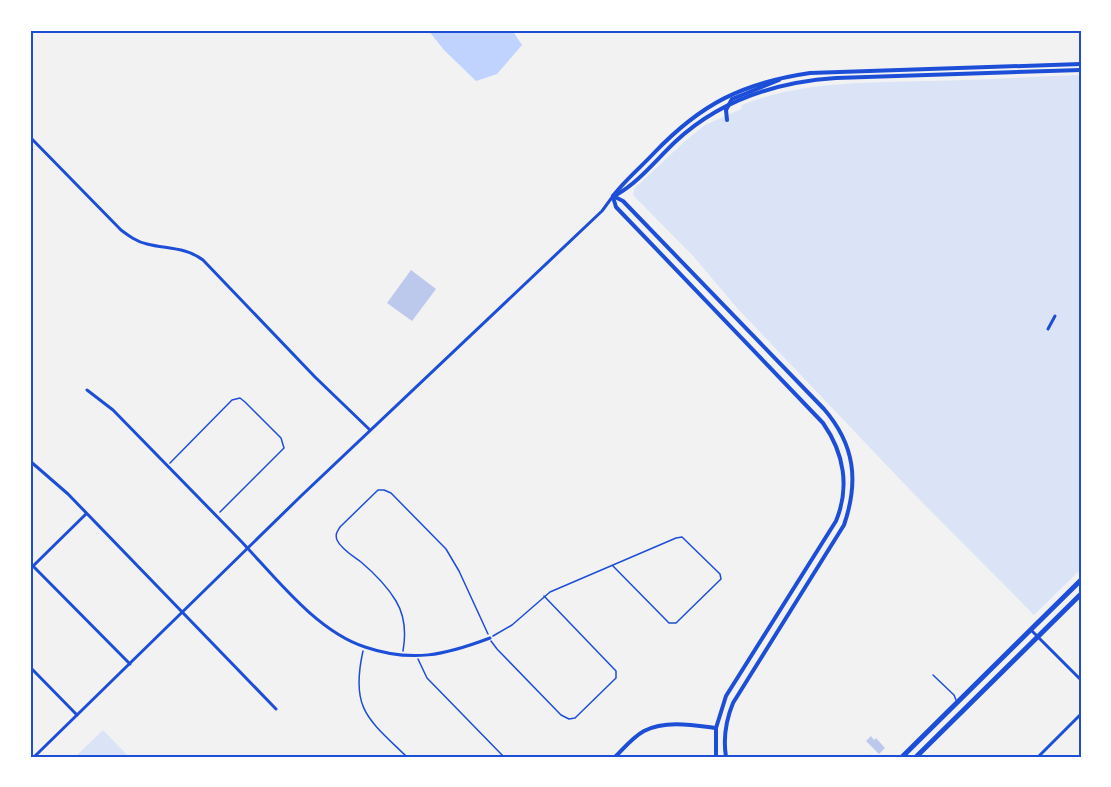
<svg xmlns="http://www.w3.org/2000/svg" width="1111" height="787" font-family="'PT Sans',sans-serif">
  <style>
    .green { fill: #dbe4f7 }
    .water { fill: #bfd3fe }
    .building { fill: #bdc9ec }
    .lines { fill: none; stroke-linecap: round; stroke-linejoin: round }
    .path { stroke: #1d4ed8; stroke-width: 1.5 }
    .service { stroke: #1d4ed8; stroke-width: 1.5 }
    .minor { stroke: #1d4ed8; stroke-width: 3 }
    .tertiary { stroke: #1d4ed8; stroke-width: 4 }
    .primary { stroke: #1d4ed8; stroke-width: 5 }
    .neatline { fill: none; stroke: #1d4ed8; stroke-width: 2 }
  </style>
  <rect width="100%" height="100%" fill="#f2f2f2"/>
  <g class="green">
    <path d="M1078 75 1081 77V569L1034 615 914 494 737 308 694 257 633 195 634 189 685 141 705 125 741 109 742 105C802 81 864 83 927 81 976 80 1028 77 1078 75Z"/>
    <path d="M103 730 129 757H75Z"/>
  </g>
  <path class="water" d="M428 30H512L522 45 497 74 476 81 444 50Z"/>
  <g class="building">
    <path d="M411 270 436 289 412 321 387 303Z"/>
    <path d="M871 736 874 740 876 738 885 748 879 754 866 741Z"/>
  </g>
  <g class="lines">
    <g class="path">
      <path d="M170 463 232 400 240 398 245 402 281 438 284 448 220 512"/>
      <path d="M493 636 512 625 550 592 676 538 682 537 720 574 721 579 676 623H669L613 566"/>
      <path d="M491 641 497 649 561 715 569 719 575 718 616 678V671L544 596"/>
      <path d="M363 651C350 709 368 719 407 757"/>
      <path d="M403 651C406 634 405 616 396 601 387 586 374 573 361 562 353 556 341 549 337 540 335 534 337 532 340 527L378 490H384L391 493 446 549 459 571 488 634"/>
      <path d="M418 659 427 678 504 757"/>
    </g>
    <path class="service" d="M933 675 954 695 956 700"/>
    <g class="minor">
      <path d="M30 137 121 230C129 236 137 242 147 244 166 249 186 247 203 260L315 377 370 430"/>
      <path d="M1048 329 1055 316"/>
      <path d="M87 390 113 410C154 452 196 495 238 538 273 574 315 631 365 647 412 663 445 655 490 638"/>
      <path d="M30 461 68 494 276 709"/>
      <path d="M30 563 130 664"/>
      <path d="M30 569 86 514"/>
      <path d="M1031 630 1081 680"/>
      <path d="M30 667 77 715"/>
      <path d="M34 757 301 496 602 211 613 196"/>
      <path d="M1038 757 1081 714"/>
    </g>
    <g class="tertiary">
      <path d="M727 120 726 110 732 99 779 80"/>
      <path d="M616 195C639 182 656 160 675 142 719 101 776 82 836 78L1081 70"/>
      <path d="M613 196 623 201 824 409C855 445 859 481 844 525L733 703C726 720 723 738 726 757"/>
      <path d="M613 196C625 180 640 168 654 153 701 104 742 83 810 73L1081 64"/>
      <path d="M613 197 616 207 823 423C844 453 850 487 836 521L726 696 716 728V757"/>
      <path d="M615 757C624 748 633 737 644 731 665 720 693 725 716 728"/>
    </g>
    <g class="primary">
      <path d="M902 757 1081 580"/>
      <path d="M916 757 1081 594"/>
    </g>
  </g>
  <rect width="1111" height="787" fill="none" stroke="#ffffff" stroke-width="63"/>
  <rect x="32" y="32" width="1048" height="724" class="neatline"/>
</svg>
